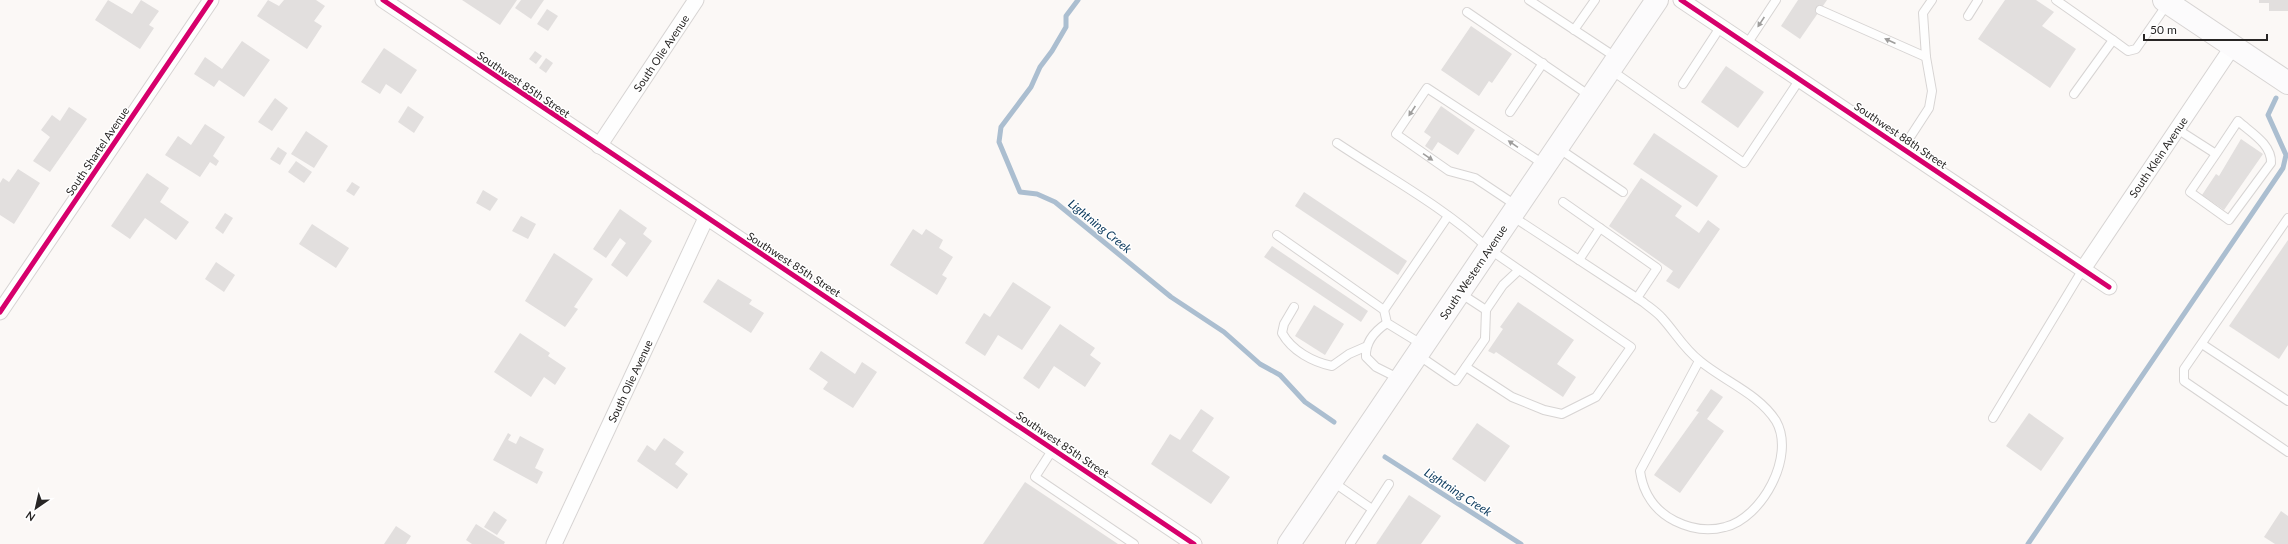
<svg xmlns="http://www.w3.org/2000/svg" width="2288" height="544" font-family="Lato,sans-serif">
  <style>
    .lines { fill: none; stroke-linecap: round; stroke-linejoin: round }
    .stream { stroke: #abbed0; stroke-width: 5 }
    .building { fill: #e2dfde }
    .service-casing { stroke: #d7d4d3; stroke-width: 10 }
    .minor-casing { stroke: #d7d4d3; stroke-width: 17 }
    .secondary-casing { stroke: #d7d4d3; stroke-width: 24 }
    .service { stroke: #fefefe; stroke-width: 8 }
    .minor { stroke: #fefefe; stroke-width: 15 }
    .secondary { stroke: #fcfbfc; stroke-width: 22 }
    .cycleway-casing { stroke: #fff; stroke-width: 8 }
    .cycleway { stroke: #d6006c; stroke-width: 5 }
    .oneway { fill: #9e9d9c }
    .labels { text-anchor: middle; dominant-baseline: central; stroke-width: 3; stroke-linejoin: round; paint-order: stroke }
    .street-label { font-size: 11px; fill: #282625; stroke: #fff }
    .water-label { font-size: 12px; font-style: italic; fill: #08375b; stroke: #fff }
  </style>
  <rect width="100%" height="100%" fill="#fbf8f6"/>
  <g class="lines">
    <g class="stream">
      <path d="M1078 0 1066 16V27L1052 51 1040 67 1031 87 1001 127 999 142 1020 192 1037 194 1055 202 1171 297 1224 332 1260 364 1280 375 1305 402 1334 422"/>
      <path d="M1385 457 1521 544"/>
      <path d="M2028 544 2283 168 2286 155 2268 115 2276 98"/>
    </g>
  </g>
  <g class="building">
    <path d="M108 0 132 14 141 0 159 11 149 25 154 28 140 49 95 20Z"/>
    <path d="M268 0 279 6 284 0H316L325 6 314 21 322 26 307 49 257 16Z"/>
    <path d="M462 0H517L500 25Z"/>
    <path d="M521 0H544L531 19 515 8Z"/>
    <path d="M1798 0H1827L1800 39 1781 26Z"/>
    <path d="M2005 0H2036L2054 12 2042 26 2076 49 2050 88 1978 39Z"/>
    <path d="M2259 0H2288V11H2269V3H2259Z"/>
    <path d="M547 9 558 16 548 31 537 24Z"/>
    <path d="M1471 26 1512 54 1492 83 1489 81 1479 96 1441 70Z"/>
    <path d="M242 41 270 60 244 97 219 80 214 87 194 74 205 57 222 69Z"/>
    <path d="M384 48 417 70 401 94 386 84 380 94 361 82Z"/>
    <path d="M535 51 542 56 536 64 529 59Z"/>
    <path d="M546 58 553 63 546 73 539 68Z"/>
    <path d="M1726 66 1764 92 1738 128 1701 102Z"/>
    <path d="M275 98 288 108 272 131 258 122Z"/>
    <path d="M408 106 424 117 414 133 398 122Z"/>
    <path d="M1441 106 1475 130 1458 155 1438 142 1432 151 1425 146 1431 137 1424 132Z"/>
    <path d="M69 107 87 119 50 172 33 161 50 137 41 130 52 115 60 121Z"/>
    <path d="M205 124 225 137 213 156 219 161 216 166 210 162 200 177 165 155 178 136 191 145Z"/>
    <path d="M306 131 328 146 314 168 291 154Z"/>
    <path d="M1654 133 1718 176 1697 207 1633 164Z"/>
    <path d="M2241 139 2263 154 2224 210 2202 195 2216 174 2219 176Z"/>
    <path d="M278 147 287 153 280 165 270 159Z"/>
    <path d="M296 161 312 172 304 183 288 172Z"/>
    <path d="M18 169 40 183 14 224 0 215V183L3 178 9 182Z"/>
    <path d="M147 173 169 188 160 202 189 222 176 240 145 218 130 239 111 226Z"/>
    <path d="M1641 178 1682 206 1675 216 1699 233 1708 220 1720 229 1679 289 1666 281 1673 271 1609 226Z"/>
    <path d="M352 182 360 187 354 196 346 191Z"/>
    <path d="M483 190 498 199 490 211 476 203Z"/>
    <path d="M1304 192 1407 261 1398 275 1295 206Z"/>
    <path d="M620 209 647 228 643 234 652 241 627 277 611 265 626 243 620 238 606 258 593 249Z"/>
    <path d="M225 213 233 218 223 234 215 228Z"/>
    <path d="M521 216 536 224 528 239 512 231Z"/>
    <path d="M312 224 349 248 336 268 299 244Z"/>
    <path d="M913 229 922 235 926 229 943 240 939 248 953 257 942 275 947 278 937 295 890 265Z"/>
    <path d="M2288 240V345L2279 359 2229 326Z"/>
    <path d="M1272 246 1368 311 1361 322 1264 257Z"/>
    <path d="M554 253 593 279 574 307 578 309 565 327 525 301Z"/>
    <path d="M216 262 235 275 224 292 205 279Z"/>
    <path d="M718 279 752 300 749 304 764 313 751 333 703 302Z"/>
    <path d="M1013 282 1051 307 1022 350 998 335 985 356 965 343 984 313 990 317Z"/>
    <path d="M1518 302 1574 340 1557 364 1576 377 1563 397 1496 352 1494 354 1488 351 1503 329 1500 327Z"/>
    <path d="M1314 305 1344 324 1325 355 1295 336Z"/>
    <path d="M1060 324 1095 348 1090 355 1101 363 1085 387 1054 366 1039 389 1023 378Z"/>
    <path d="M520 333 550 353 548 356 566 368 555 385 544 377 531 397 494 372Z"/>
    <path d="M821 351 855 374 862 362 877 372 853 408 823 389 828 382 809 369Z"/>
    <path d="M1711 389 1723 397 1707 419 1724 431 1680 493 1654 475 1699 412 1696 411Z"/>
    <path d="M1201 409 1214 418 1192 451 1230 477 1211 504 1151 464 1170 434 1180 440Z"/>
    <path d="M2029 413 2064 438 2041 471 2006 446Z"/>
    <path d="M1477 423 1510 446 1485 482 1452 459Z"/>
    <path d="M508 433 511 435 508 440 516 444 520 436 544 449 535 468 543 472 537 484 493 460Z"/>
    <path d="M664 438 684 452 675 464 688 474 677 489 637 461 647 445 655 451Z"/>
    <path d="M1025 482 1118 544H983Z"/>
    <path d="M1409 495 1441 516 1421 544H1376Z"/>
    <path d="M494 511 507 520 497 535 484 527Z"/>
    <path d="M2281 511 2288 516V544H2275L2264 537Z"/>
    <path d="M476 524 505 542 504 544H472L466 540Z"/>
    <path d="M396 526 411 536 406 544H384Z"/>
  </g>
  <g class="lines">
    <g class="service-casing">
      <g id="service">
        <path d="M1529 0 1617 58"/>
        <path d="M2056 0 2113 40"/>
        <path d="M1820 10 1926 57"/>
        <path d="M1467 12 1590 96"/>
        <path d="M1968 16 1978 0"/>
        <path d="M1574 30 1595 0"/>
        <path d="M1747 44 1776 0"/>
        <path d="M1611 70 1744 163 1800 79"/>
        <path d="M1683 84 1721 26"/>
        <path d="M2074 94 2113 40 2128 51 2136 49 2168 3"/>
        <path d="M1510 112 1543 63"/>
        <path d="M2177 129 2216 154 2238 121C2250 132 2272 144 2271 163L2229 220 2190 192 2216 154"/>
        <path d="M1337 143C1388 177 1444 207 1489 249L1631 347 1596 397 1562 414 1544 410 1512 397 1466 367"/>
        <path d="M1558 148 1623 192"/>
        <path d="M1903 148 1929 108 1932 91 1926 57 1923 13 1932 0"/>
        <path d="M1563 202 1657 268 1637 298"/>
        <path d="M1517 206 1475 178 1449 171 1396 134 1427 88 1545 165"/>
        <path d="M1512 216 1643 302C1649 307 1657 312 1662 318 1675 332 1684 349 1700 361 1724 381 1759 394 1776 421 1796 456 1762 518 1725 527 1707 532 1691 529 1675 521 1655 511 1643 493 1640 471L1699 361"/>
        <path d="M2288 218 2184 369V381L2288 452"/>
        <path d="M1277 235 1384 310 1387 323 1423 345"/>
        <path d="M1579 260 1600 228"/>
        <path d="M1460 293 1486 310"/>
        <path d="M1294 307 1284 324 1282 333C1292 351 1313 362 1332 366L1349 354 1365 347"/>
        <path d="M1384 310 1448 216"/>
        <path d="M1387 323C1375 331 1365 342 1366 357L1376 367 1400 379"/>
        <path d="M2202 344 2288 401"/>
        <path d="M1418 355 1456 381 1485 339 1486 310 1503 285 1519 270"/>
        <path d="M1993 418 2083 269"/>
        <path d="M1053 449 1035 477 1134 544"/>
        <path d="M1333 482 1372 509"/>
        <path d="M1350 544 1389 484"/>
      </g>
    </g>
    <g class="minor-casing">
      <g id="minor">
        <path d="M383 0 1194 544"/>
        <path d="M1681 0 2109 287"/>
        <path d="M599 146 696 0"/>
        <path d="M2083 269 2233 46"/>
        <path d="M0 312 211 0"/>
        <path d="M554 544 706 218"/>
      </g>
    </g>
    <g class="secondary-casing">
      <g id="secondary">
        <path d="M2164 0 2288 83"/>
        <path d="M1289 544 1657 0"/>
      </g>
    </g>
    <use href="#service" class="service"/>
    <use href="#minor" class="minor"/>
    <use href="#secondary" class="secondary"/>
    <g class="cycleway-casing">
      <g id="cycleway">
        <path d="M383 0 1194 544"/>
        <path d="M1681 0 2109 287"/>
        <path d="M0 312 211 0"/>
      </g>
    </g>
    <use href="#cycleway" class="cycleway"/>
  </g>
  <defs><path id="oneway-solid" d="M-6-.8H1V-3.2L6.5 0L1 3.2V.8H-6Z"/></defs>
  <g class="oneway">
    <use href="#oneway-solid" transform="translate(1761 22) rotate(124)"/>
    <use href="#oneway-solid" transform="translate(1890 41) rotate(-156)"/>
    <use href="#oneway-solid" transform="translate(1412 111) rotate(124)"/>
    <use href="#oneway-solid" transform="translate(1513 144) rotate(-146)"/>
    <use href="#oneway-solid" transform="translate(1428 157) rotate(34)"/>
  </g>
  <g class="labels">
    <g class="street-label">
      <text transform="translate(661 53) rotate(-56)">South Olie Avenue</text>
      <text transform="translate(524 84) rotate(34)">Southwest 85th Street</text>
      <text transform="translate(1901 135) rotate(34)">Southwest 88th Street</text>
      <text transform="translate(97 151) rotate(-56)">South Shartel Avenue</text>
      <text transform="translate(2158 157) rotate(-56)">South Klein Avenue</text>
      <text transform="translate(794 264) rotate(33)">Southwest 85th Street</text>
      <text transform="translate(1473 272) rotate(-56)">South Western Avenue</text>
      <text transform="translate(630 381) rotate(-65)">South Olie Avenue</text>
      <text transform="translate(1063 444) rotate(34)">Southwest 85th Street</text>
    </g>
    <g class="water-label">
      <text transform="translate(1100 226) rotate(39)">Lightning Creek</text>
      <text transform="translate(1458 492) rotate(33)">Lightning Creek</text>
    </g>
  </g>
  <g transform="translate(36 508) rotate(214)" stroke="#ffffff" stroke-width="3" paint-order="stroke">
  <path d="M0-3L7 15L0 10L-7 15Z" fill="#282625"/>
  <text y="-6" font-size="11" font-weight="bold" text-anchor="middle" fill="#282625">N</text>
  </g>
  <path d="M2144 34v6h123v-6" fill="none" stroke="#282625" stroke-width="2"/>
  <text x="2150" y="34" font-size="12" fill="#282625" stroke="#ffffff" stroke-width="3" paint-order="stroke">50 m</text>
</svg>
